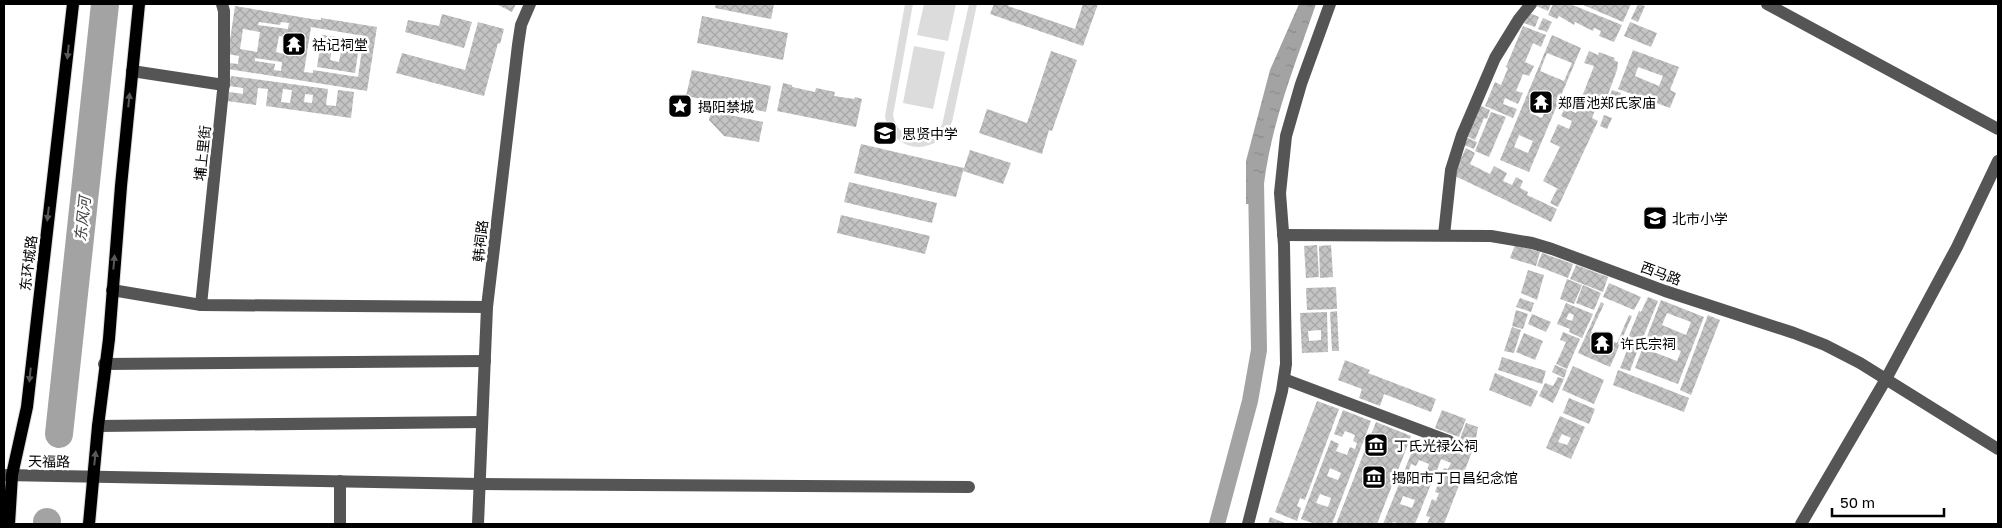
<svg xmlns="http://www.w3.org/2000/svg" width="2002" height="528" font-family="'Golos Text','Noto Sans SC',sans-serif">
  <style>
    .pitch { fill: #dcdcdc }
    .water { fill: url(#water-ripples) }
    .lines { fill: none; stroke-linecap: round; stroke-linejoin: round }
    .canal { stroke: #a3a3a3; stroke-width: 16 }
    .river { stroke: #a3a3a3; stroke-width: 28 }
    .building { fill: url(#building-cross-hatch); fill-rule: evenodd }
    .major-casing { stroke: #dbdbdb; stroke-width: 14 }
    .minor { stroke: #555; stroke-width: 12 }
    .major { stroke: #000; stroke-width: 12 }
    .oneway { fill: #595959 }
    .labels { text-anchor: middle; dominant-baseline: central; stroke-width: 5; stroke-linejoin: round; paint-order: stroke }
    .poi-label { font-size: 14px; fill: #000; stroke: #fff; text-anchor: start }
    .street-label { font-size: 14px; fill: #000; stroke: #fff }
    .water-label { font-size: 15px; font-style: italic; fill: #444; stroke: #fff }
  </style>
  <defs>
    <pattern id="water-ripples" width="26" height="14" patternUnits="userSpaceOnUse" patternTransform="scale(1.25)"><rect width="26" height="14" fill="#a3a3a3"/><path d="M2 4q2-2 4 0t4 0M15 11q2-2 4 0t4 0" fill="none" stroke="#8b8b8b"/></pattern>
    <pattern id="building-cross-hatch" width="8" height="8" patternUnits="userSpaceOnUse" patternTransform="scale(1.25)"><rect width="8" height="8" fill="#c4c4c4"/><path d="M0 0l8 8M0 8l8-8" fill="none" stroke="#a7a7a7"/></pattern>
  </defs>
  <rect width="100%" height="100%" fill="#fff"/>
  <g class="pitch">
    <path d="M905 4H913L893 115C898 141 927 147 942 125L969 4H977L952 122C938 158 892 154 885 116Z"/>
    <path d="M924 4H956L948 41 917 35Z"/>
    <path d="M914 46 945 52 933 109 903 103Z"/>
  </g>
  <path class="water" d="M1299 4H1316C1293 71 1267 132 1262 204H1246V161L1270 70Z"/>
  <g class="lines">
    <path class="canal" d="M1217 524 1250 401 1259 350 1256 182"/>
    <g class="river">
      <path d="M59 434 105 4"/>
      <path d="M47 524V522"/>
    </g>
  </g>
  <g class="building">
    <path d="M496 4H516L512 12Z"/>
    <path d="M716 4H774L771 19 715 8Z"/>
    <path d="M994 4H1009L1008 6 1075 29 1083 4H1098L1083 46 990 14Z"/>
    <path d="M1535 4H1551L1548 11 1534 5Z"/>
    <path d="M1553 4H1570L1622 25 1614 42 1599 36 1601 31 1594 28 1593 31 1575 22 1574 25 1559 16 1557 19 1548 15Z"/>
    <path d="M1581 4H1631L1623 22Z"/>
    <path d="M1638 4 1645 6 1638 22 1631 19Z"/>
    <path d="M235 6 312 19 321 20V18L377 27 367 91 228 69 229 63 238 64 239 56 228 54ZM259 22 280 25 281 22 289 23 288 29 258 25ZM311 27 364 36 358 77 313 70V73L304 72ZM243 29 260 32 257 52 240 49ZM279 36 286 37 284 54 276 52ZM255 58 282 62 281 71 274 70 275 64 255 61Z"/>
    <path d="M1525 11 1539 17 1535 27 1521 22Z"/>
    <path d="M442 14 472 22 464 48 405 32 408 20 439 26Z"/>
    <path d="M702 16 788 33 783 60 697 43Z"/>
    <path d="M1543 18 1552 22 1547 32 1538 29Z"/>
    <path d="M478 22 504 29 500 44 498 43 484 96 396 73 402 53 465 70Z"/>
    <path d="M1630 22 1657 33 1651 47 1624 36Z"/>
    <path d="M1523 26 1546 35 1541 47 1533 43 1525 62 1534 66 1529 76 1523 74 1516 91 1523 93 1518 104 1505 98 1503 104 1517 109 1513 118 1485 106 1495 82 1501 85 1508 68 1506 67Z"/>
    <path d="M322 35 360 40 355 73 317 67ZM333 44 342 46 339 62 330 60Z"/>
    <path d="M1552 35 1581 48 1529 172 1500 160ZM1547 53 1572 63 1564 81 1540 71ZM1537 96 1549 102 1542 118 1530 113ZM1519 135 1533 141 1528 153 1514 147Z"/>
    <path d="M1633 50 1679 67 1670 90 1676 93 1670 108 1618 89ZM1638 67 1663 76 1659 86 1635 76Z"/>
    <path d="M1051 51 1077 60 1052 131 1049 130 1042 154 979 133 987 109 1027 123Z"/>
    <path d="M1589 51 1598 55 1599 52 1615 58 1614 60 1618 62 1617 70 1603 108 1597 105 1592 118 1598 121 1558 207 1550 203 1557 189 1562 191 1543 181 1560 147 1550 142 1558 124 1569 129 1572 121 1561 116 1565 108 1576 113 1578 107 1594 66 1584 63Z"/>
    <path d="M692 70 771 86 766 112 686 96Z"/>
    <path d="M231 76 328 89 326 105 336 106 338 90 354 92 351 118 266 106 268 89 258 88 256 105 227 101 229 92 243 94V88L229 86ZM283 89 292 90 290 103 281 102ZM305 94 313 95 312 103 304 102Z"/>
    <path d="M783 83 792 85V87L815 92 816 88 835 92 834 96 854 99 855 97 862 99 856 127 777 111Z"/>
    <path d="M1612 90 1621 93 1615 109 1606 106Z"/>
    <path d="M1479 105 1490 110 1487 119 1484 118 1475 140 1466 136Z"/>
    <path d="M711 111 763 122 759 142 724 136 709 120Z"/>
    <path d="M1491 112 1506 117 1489 157 1475 151Z"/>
    <path d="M1604 115 1612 118 1607 129 1600 126Z"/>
    <path d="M1465 137 1477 142 1474 149 1462 144Z"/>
    <path d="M861 144 964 168 970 150 1011 163 1003 184 963 171 956 197 854 173Z"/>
    <path d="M1466 148 1475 153 1470 164 1490 174 1494 166 1507 173 1503 181 1512 185 1516 177 1523 181 1520 188 1528 192 1527 195 1557 209 1551 222 1453 175Z"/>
    <path d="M849 182 937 203 932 223 844 202Z"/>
    <path d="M841 215 930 236 925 254 837 233Z"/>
    <path d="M1317 245 1319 277 1306 278 1304 246Z"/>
    <path d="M1331 245 1333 277 1320 278 1319 246Z"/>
    <path d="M1515 245 1540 252 1536 266 1510 258Z"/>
    <path d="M1542 253 1573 264 1568 278 1537 266Z"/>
    <path d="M1576 265 1608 277 1603 292 1570 279Z"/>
    <path d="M1528 270 1544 275 1537 300 1521 293Z"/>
    <path d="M1567 279 1582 285 1574 304 1560 299Z"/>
    <path d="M1609 283 1641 297 1634 310 1603 297Z"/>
    <path d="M1583 285 1601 293 1594 310 1576 303Z"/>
    <path d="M1336 287 1337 309 1307 310 1306 288Z"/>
    <path d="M1648 297 1658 301 1640 345 1627 340 1639 311 1641 312Z"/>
    <path d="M1520 298 1534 303 1531 312 1516 307Z"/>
    <path d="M1661 300 1704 317 1678 384 1635 368ZM1667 313 1691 322 1686 335 1662 325ZM1655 340 1681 351 1677 361 1651 351Z"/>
    <path d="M1601 302 1604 304 1591 332 1617 343 1629 315 1632 316 1610 367 1578 353Z"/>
    <path d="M1566 303 1593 314 1582 338 1569 332 1570 329 1557 324ZM1569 313 1574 315 1572 321 1566 319Z"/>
    <path d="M1516 310 1528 314 1523 329 1512 326Z"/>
    <path d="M1337 311 1339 351H1332L1330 312Z"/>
    <path d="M1327 312 1328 352 1302 353 1300 313ZM1321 330V340L1309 341 1308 331Z"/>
    <path d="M1532 314 1551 322 1546 332 1528 324Z"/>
    <path d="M1708 315 1720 320 1691 395 1680 390Z"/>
    <path d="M1512 327 1521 330 1514 353 1504 351Z"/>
    <path d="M1563 332 1580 339 1567 369 1556 364 1566 342 1560 340Z"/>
    <path d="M1524 333 1543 341 1535 360 1516 352Z"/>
    <path d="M1630 343 1639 346 1630 371 1620 368Z"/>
    <path d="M1502 357 1546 371 1542 384 1498 370Z"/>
    <path d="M1345 360 1370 370 1368 373 1436 399 1431 412 1384 394 1380 406 1359 398 1362 389 1338 380Z"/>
    <path d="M1555 365 1567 370 1564 378 1552 372Z"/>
    <path d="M1573 366 1604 380 1594 404 1562 390Z"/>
    <path d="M1618 370 1689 398 1684 412 1613 385Z"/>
    <path d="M1495 373 1538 391 1531 407 1489 390Z"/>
    <path d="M1558 377 1564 379 1553 403 1539 396 1545 383 1553 386Z"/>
    <path d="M1569 398 1595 409 1589 424 1563 413Z"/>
    <path d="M1317 401 1339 409 1305 500 1300 498 1297 506 1301 508 1297 521 1275 512Z"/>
    <path d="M1343 410 1371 421 1332 524H1315L1301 519 1331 440 1339 444 1336 451 1347 455 1350 447 1355 449 1357 443 1353 441 1355 435 1345 431 1342 437 1334 434ZM1330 468 1341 473 1338 480 1327 476ZM1320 494 1331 498 1328 507 1316 503Z"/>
    <path d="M1442 410 1466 419 1459 437 1435 428Z"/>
    <path d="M1560 416 1585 427 1571 459 1546 448ZM1562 434 1571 438 1567 445 1558 442Z"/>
    <path d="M1376 422 1411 436 1405 452 1377 524H1336Z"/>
    <path d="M1466 423 1478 427 1475 444 1444 524H1427L1430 517 1426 516 1432 499 1436 501 1439 493 1435 492 1444 468 1448 469 1451 463 1441 459 1436 473 1427 470 1429 464 1419 460 1416 466 1411 464 1409 470 1413 472 1410 479 1420 483 1423 475 1433 479 1415 524H1400L1393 522 1392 524H1383L1417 439 1454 454ZM1403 496 1415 500 1412 508 1400 504Z"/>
    <path d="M1270 517 1285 523 1284 524H1268Z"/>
  </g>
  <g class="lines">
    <g class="major-casing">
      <g id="major">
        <path d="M9 524 12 475 27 407 73 4"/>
        <path d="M89 524 98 426 109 339 121 186 139 4"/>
      </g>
    </g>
    <g class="minor">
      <path d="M1767 4 1998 129"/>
      <path d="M132 71 224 85"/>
      <path d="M1283 235 1491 236 1532 243 1552 249 1665 291 1794 333 1825 345 1860 363 1998 449"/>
      <path d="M1444 235 1451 170 1462 135 1495 58 1519 19 1531 4"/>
      <path d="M112 290 201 305 487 307"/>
      <path d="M201 305 224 81V11L222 4"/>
      <path d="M104 364 485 361"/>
      <path d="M1284 379 1449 441"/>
      <path d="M98 426 482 422"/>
      <path d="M4 475 480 484 969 487"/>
      <path d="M340 481V524"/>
      <path d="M478 524 487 307 518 45 521 25 530 4"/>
      <path d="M1248 524 1282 391 1286 364 1284 245 1280 193 1286 136 1301 84 1330 4"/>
      <path d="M1801 524 1886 379 1957 247 1998 161"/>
    </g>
    <use href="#major" class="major"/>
  </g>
  <defs><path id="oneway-solid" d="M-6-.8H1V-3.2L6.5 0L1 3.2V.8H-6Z" transform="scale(1.25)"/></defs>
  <g class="oneway">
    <use href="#oneway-solid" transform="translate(68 52) rotate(96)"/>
    <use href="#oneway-solid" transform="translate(129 100) rotate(-84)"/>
    <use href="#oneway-solid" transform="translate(48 214) rotate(97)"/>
    <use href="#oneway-solid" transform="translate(114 262) rotate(-85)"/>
    <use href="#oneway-solid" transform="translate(30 375) rotate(96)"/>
    <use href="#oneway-solid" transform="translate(95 458) rotate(-84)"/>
  </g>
  <defs>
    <g id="temple-square" transform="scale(1.25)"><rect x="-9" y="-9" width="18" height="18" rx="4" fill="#000" stroke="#fff"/><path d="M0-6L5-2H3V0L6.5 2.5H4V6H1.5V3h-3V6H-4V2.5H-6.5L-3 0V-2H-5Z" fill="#fff"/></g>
    <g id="sight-square" transform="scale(1.25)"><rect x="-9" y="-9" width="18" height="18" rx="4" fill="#000" stroke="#fff"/><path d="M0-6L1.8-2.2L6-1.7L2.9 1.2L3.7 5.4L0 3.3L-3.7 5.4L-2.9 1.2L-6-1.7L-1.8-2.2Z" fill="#fff"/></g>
    <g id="school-square" transform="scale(1.25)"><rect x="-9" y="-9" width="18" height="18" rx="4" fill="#000" stroke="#fff"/><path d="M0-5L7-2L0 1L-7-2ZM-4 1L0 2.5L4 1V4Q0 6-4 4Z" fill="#fff"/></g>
    <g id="museum-square" transform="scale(1.25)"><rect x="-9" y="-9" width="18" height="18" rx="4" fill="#000" stroke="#fff"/><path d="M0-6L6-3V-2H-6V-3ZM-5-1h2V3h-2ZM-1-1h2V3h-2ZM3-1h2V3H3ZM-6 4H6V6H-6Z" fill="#fff"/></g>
  </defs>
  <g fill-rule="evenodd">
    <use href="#temple-square" x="294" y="44"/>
    <use href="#temple-square" x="1541" y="102"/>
    <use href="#sight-square" x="680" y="106"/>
    <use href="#school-square" x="885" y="133"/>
    <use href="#school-square" x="1655" y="218"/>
    <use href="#temple-square" x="1602" y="343"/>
    <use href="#museum-square" x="1376" y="445"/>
    <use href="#museum-square" x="1374" y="477"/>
  </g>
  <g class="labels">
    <g class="poi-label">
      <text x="312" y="44">祜记祠堂</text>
      <text x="1558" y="102">郑厝池郑氏家庙</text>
      <text x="698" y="106">揭阳禁城</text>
      <text x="902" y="133">思贤中学</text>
      <text x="1672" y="218">北市小学</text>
      <text x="1620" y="343">许氏宗祠</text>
      <text x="1394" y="445">丁氏光禄公祠</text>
      <text x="1392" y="477">揭阳市丁日昌纪念馆</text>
    </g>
    <g class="street-label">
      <text transform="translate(202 153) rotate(-84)">埔上里街</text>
      <text transform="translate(480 241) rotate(-84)">韩祠路</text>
      <text transform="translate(28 263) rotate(-83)">东环城路</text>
      <text transform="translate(1661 273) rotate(20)">西马路</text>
      <text transform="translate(49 461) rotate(1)">天福路</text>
    </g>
    <g class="water-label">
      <text transform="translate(82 219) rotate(-84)">东风河</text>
    </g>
  </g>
  <rect width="2002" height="528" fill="none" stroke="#000000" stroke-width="10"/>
  <path d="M1832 508v8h112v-8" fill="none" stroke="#000000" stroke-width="2.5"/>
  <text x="1840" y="508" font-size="15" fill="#000000" stroke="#ffffff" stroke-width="4" paint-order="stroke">50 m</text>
</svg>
